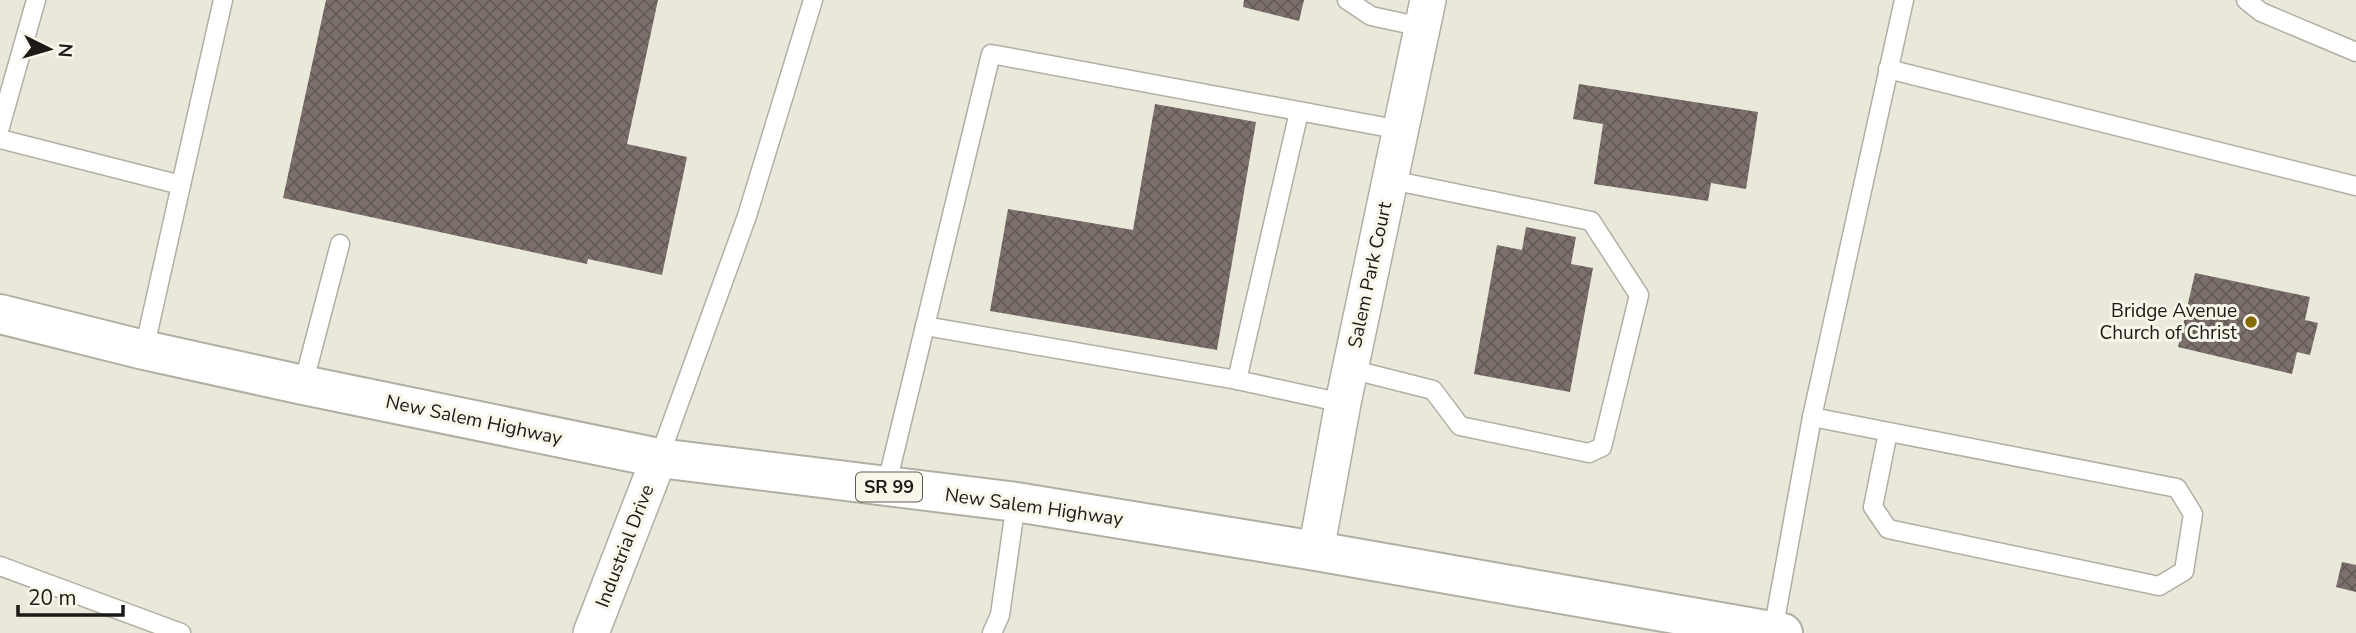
<svg xmlns="http://www.w3.org/2000/svg" width="2356" height="633" font-family="'Nunito Sans',sans-serif">
  <style>
    .building { fill: url(#building-cross-hatch) }
    .lines { fill: none; stroke-linecap: round; stroke-linejoin: round }
    .service-casing { stroke: #b1afa3; stroke-width: 21 }
    .minor-casing { stroke: #b1afa3; stroke-width: 38 }
    .primary-casing { stroke: #b1afa3; stroke-width: 42 }
    .service { stroke: #fff; stroke-width: 18 }
    .minor { stroke: #fff; stroke-width: 35 }
    .primary { stroke: #fff; stroke-width: 38 }
    .poi-dot { fill: #856b06; stroke: #f8f5e9; stroke-width: 2.5 }
    .labels { text-anchor: middle; dominant-baseline: central; stroke-width: 6; stroke-linejoin: round; paint-order: stroke }
    .shield { fill: #f8f5e9; stroke: #5d5c55; stroke-width: 2 }
    .shield-label { font-size: 18px; font-weight: bold; fill: #1b1a16 }
    .street-label { font-size: 19px; fill: #1b1a16; stroke: #f8f5e9 }
    .poi-label { font-size: 19px; fill: #1b1a16; stroke: #f8f5e9; text-anchor: end }
  </style>
  <defs>
    <pattern id="building-cross-hatch" width="8" height="8" patternUnits="userSpaceOnUse" patternTransform="scale(1.75)"><rect width="8" height="8" fill="#7b706b"/><path d="M0 0l8 8M0 8l8-8" fill="none" stroke="#645b57"/></pattern>
  </defs>
  <rect width="100%" height="100%" fill="#eae7db"/>
  <g class="building">
    <path d="M326 0H658L627 144 687 157 662 275 588 259 587 264 283 198Z"/>
    <path d="M1244 0H1304L1299 21 1243 7Z"/>
    <path d="M1579 84 1758 112 1746 189 1711 183 1708 201 1594 184 1603 124 1573 119Z"/>
    <path d="M1155 104 1256 122 1217 350 990 311 1008 209 1133 230Z"/>
    <path d="M1526 227 1576 237 1571 264 1593 268 1570 392 1474 374 1497 245 1522 250Z"/>
    <path d="M2195 273 2310 297 2305 320 2318 323 2310 355 2297 352 2292 374 2178 347Z"/>
    <path d="M2342 562 2356 565V592L2336 587Z"/>
  </g>
  <g class="lines">
    <g class="service-casing">
      <g id="service">
        <path d="M1347 0 1371 16 1422 27"/>
        <path d="M2246 0 2261 12 2356 52"/>
        <path d="M1888 69 2356 186"/>
        <path d="M0 127 36 0"/>
        <path d="M0 139 181 185 144 350"/>
        <path d="M181 185 223 0"/>
        <path d="M925 326 991 54 1401 130"/>
        <path d="M1350 369 1433 390 1460 426 1589 453 1602 447 1639 295 1591 221 1391 180"/>
        <path d="M1237 380 1299 112"/>
        <path d="M303 385 340 244"/>
        <path d="M1812 417 1904 0"/>
        <path d="M659 458 747 216 813 0"/>
        <path d="M886 487 925 326 1237 380 1343 403"/>
        <path d="M0 566 181 633"/>
        <path d="M1773 631 1812 417 2177 488 2193 514 2184 571 2159 586 1888 529 1873 507 1888 432"/>
        <path d="M992 633 1000 615 1016 502"/>
      </g>
    </g>
    <g class="minor-casing">
      <g id="minor">
        <path d="M1316 551 1343 403 1428 0"/>
        <path d="M591 633 659 458"/>
      </g>
    </g>
    <g class="primary-casing">
      <path id="primary" d="M0 314 144 350 303 385 659 458 1016 502 1316 551 1783 633"/>
    </g>
    <use href="#service" class="service"/>
    <use href="#minor" class="minor"/>
    <use href="#primary" class="primary"/>
  </g>
  <circle class="poi-dot" cx="2251" cy="322" r="7"/>
  <g class="labels">
    <rect class="shield" x="856" y="472.5" width="66" height="29" rx="5"/>
    <g class="shield-label">
      <text x="889" y="487">SR 99</text>
    </g>
    <g class="street-label">
      <text transform="translate(1370 275) rotate(-78)">Salem Park Court</text>
      <text transform="translate(474 420) rotate(12)">New Salem Highway</text>
      <text transform="translate(1034 507) rotate(8)">New Salem Highway</text>
      <text transform="translate(625 546) rotate(-69)">Industrial Drive</text>
    </g>
    <g class="poi-label">
      <text x="2237" y="311">Bridge Avenue<tspan x="2237" dy="22">Church of Christ</tspan></text>
    </g>
  </g>
  <g transform="translate(49 49) rotate(95)" stroke="#f8f5e9" stroke-width="5" paint-order="stroke">
  <path d="M0-5L12 26L0 18L-12 26Z" fill="#1b1a16"/>
  <text y="-10" font-size="19" font-weight="bold" text-anchor="middle" fill="#1b1a16">N</text>
  </g>
  <path d="M18 605v10h105v-10" fill="none" stroke="#1b1a16" stroke-width="3.5"/>
  <text x="28" y="605" font-size="21" fill="#1b1a16" stroke="#f8f5e9" stroke-width="5" paint-order="stroke">20 m</text>
</svg>
